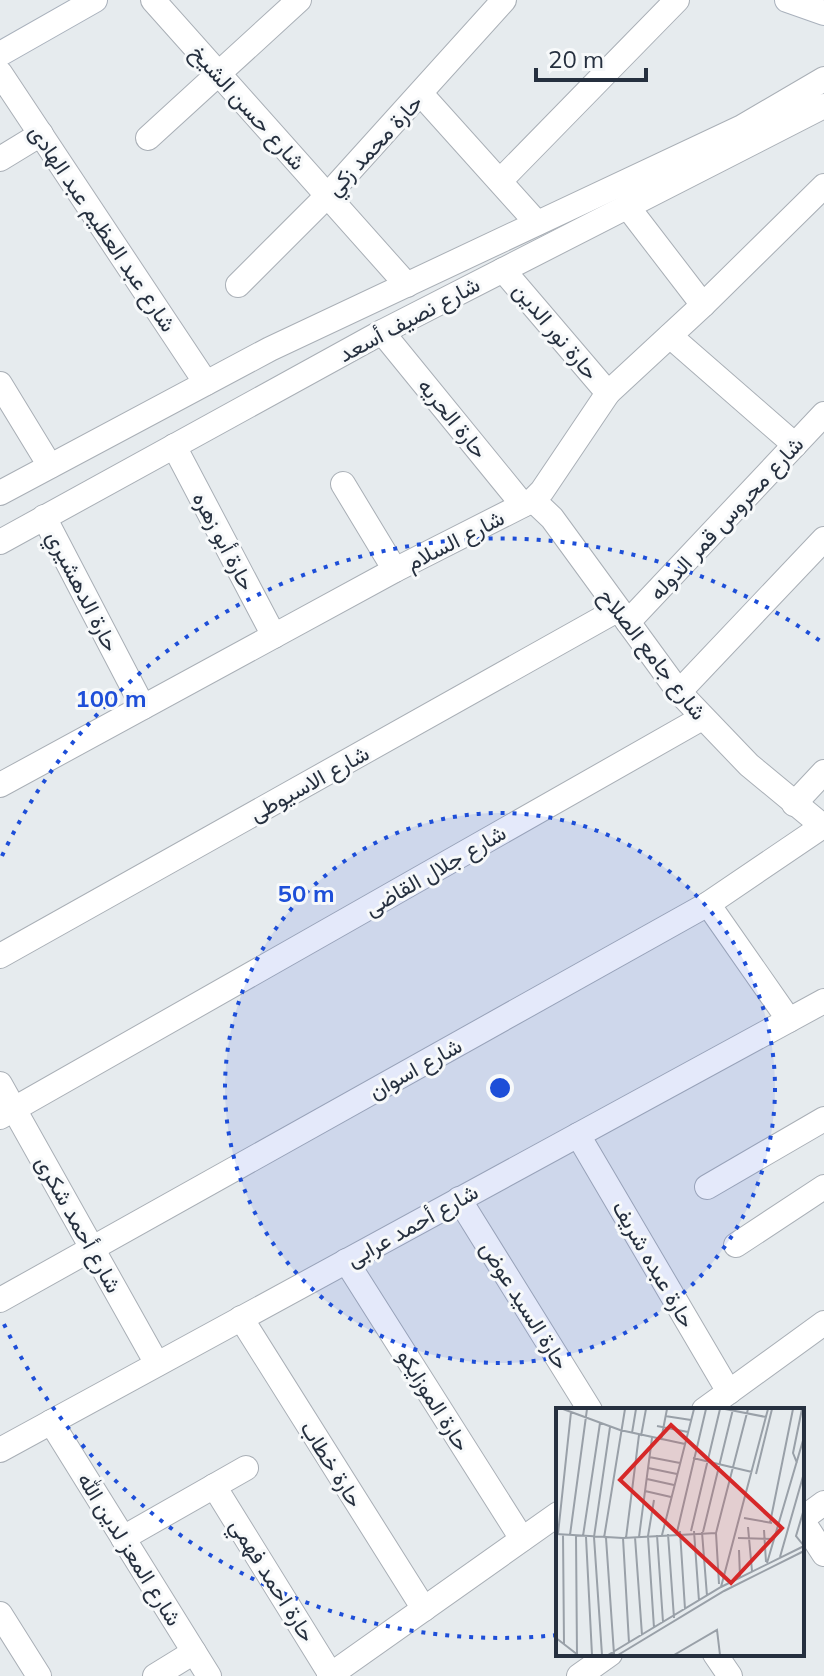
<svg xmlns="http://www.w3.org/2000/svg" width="824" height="1676" font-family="Mulish,Vazirmatn,sans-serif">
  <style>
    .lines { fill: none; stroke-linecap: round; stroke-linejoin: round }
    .street-casing { stroke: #a9afb6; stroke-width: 26 }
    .secondary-casing { stroke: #a9b1bc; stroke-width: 26 }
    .street { stroke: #fff; stroke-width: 24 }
    .secondary { stroke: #fff; stroke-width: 24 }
    .ring { fill: none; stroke: #1d4ed8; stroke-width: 4; stroke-dasharray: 4 8 }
    .labels { text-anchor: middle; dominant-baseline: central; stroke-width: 6; stroke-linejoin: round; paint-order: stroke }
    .street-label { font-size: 22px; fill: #26303f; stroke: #f7f9fa }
    .inset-road { fill: none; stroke: #99a0a8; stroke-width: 2 }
    .view { fill: #d62828; fill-opacity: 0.15; stroke: #d62828; stroke-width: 4 }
    .inset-edge { fill: none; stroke: #26303f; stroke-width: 4 }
    .centre { fill: #1d4ed8; stroke: #f7f9fa; stroke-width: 4 }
    .ring-label { font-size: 24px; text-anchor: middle; font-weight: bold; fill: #1d4ed8; stroke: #f7f9fa; stroke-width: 6; stroke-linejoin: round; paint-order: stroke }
  </style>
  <rect width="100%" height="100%" fill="#e6ebee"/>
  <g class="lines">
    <g class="street-casing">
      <g id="street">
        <path d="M153 0 407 285"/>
        <path d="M0 73 206 383"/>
        <path d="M421 94 537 223"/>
        <path d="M148 138 299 0"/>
        <path d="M0 159 41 134"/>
        <path d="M500 181 677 0"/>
        <path d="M627 206 703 305"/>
        <path d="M503 270 608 393"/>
        <path d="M238 285 327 196 504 0"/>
        <path d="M382 332 523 505"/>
        <path d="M670 336 795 445"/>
        <path d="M0 384 50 466"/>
        <path d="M174 446 274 636"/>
        <path d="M343 484 395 570"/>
        <path d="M0 493 270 349 742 127 824 79"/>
        <path d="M533 500 552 518 679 692 749 765 824 827"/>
        <path d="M44 517 143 707"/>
        <path d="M0 542 382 332 824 106"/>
        <path d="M628 622 824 414"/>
        <path d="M679 692 824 539"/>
        <path d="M0 785 395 570 533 500 542 491 608 393 703 305 824 186"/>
        <path d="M794 804 824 772"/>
        <path d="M708 904 789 1020"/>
        <path d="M0 956 617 610"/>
        <path d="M0 1084 157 1364"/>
        <path d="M0 1117 702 718"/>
        <path d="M578 1135 729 1392"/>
        <path d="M707 1187 824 1119"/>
        <path d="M459 1199 590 1410"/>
        <path d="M736 1245 824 1187"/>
        <path d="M346 1261 522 1539"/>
        <path d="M0 1300 708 904 823 826"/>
        <path d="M241 1318 424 1609"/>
        <path d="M704 1410 824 1323"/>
        <path d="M51 1422 209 1676"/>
        <path d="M0 1450 824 1001"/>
        <path d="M214 1486 331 1675"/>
        <path d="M802 1519 824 1503"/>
        <path d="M802 1520 824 1554"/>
        <path d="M123 1538 246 1468"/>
        <path d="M0 1614 39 1676"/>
        <path d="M715 1654 730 1676"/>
        <path d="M155 1676 194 1652"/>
        <path d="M329 1676 558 1514"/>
        <path d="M579 1676 610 1654"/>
      </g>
    </g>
    <g class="secondary-casing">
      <g id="secondary">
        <path d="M787 0 824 13"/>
        <path d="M0 54 95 0"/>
      </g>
    </g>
    <use href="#street" class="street"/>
    <use href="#secondary" class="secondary"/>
  </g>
  <circle cx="500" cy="1088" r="275" fill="#1d4ed8" fill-opacity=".12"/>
  <g class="ring">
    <circle cx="500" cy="1088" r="275"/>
    <path d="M557 1635A550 550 0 0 1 2 1320M2 856A550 550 0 0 1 823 643"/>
  </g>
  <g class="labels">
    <g class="street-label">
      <text transform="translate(248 107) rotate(48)">شارع حسن الشيخ</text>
      <text transform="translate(374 145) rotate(-47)">حارة محمد زكي</text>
      <text transform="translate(103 228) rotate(56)">شارع عبد العظيم عبد الهادى</text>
      <text transform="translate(409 319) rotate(-28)">شارع نصيف أسعد</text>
      <text transform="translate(556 331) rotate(50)">حارة نور الدين</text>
      <text transform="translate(453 418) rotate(51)">حارة الحريه</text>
      <text transform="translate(726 518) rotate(-47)">شارع محروس قمر الدوله</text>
      <text transform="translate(455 540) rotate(-27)">شارع السلام</text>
      <text transform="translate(224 541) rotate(62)">حارة أبو زهره</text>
      <text transform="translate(83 591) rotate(63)">حارة الدهشيري</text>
      <text transform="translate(653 654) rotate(52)">شارع جامع الصلاح</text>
      <text transform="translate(309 783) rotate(-29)">شارع الاسيوطى</text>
      <text transform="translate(435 870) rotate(-30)">شارع جلال القاضى</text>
      <text transform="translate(415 1068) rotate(-29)">شارع اسوان</text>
      <text transform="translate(79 1224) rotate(61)">شارع أحمد شكرى</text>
      <text transform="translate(412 1225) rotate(-29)">شارع أحمد عرابى</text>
      <text transform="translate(654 1264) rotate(60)">حارة عبده شريف</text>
      <text transform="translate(525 1305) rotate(58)">حارة السيد عوض</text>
      <text transform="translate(434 1400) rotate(58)">حارة الموزايكو</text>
      <text transform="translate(332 1464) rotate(58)">حارة خطاب</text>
      <text transform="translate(130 1549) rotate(58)">شارع المعز لدين الله</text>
      <text transform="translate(273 1580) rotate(58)">حارة احمد فهمي</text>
    </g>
  </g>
  <g transform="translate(556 1408)">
    <rect width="248" height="248" fill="#e6ebee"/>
    <path class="inset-road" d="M7 1 64 22 129 36M169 1 210 9M109 8 135 12M101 18 132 24M76 25 80 1M85 28 90 1M105 32 111 1M93 49 124 55M137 50 196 64M241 55 237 45 246 1M92 60 121 66M200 66 216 1M91 71 118 77M89 83 115 89M248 101 240 128 248 138M188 110 216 115M214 115 237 1M192 119 196 163M208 122 210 154M124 123 129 201M135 123 164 1M138 123 143 193M121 124 150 1M146 124 151 188M147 124 177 1M0 126 67 130 160 125M2 126 15 4M7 126 8 236M112 126 118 210M14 127 31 1M101 127 107 214M106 127 138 1M20 128 21 247M27 128 44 15M30 129 36 247M79 129 86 227M83 129 96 30M48 130 69 1M50 130 58 246M67 130 73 235M70 130 83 27M182 130 219 131M183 142 184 169M224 149 248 65M211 155 248 29M163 176 160 125 192 1M165 179 212 1M98 220 92 128 98 92M0 230 22 247M46 247 38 129 54 19M52 247 165 179 248 138M62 247 168 183 248 143M118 247 161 222 164 247"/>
    <path class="view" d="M115 17 226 120 175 175 64 72Z"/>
    <rect width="248" height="248" class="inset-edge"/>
  </g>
  <circle cx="500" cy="1088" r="12" class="centre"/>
  <g class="ring-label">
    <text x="111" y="707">100 m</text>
    <text x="306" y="902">50 m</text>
  </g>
  <path d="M536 68v12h110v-12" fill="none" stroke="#26303f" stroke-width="4"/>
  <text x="548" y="68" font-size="24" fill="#26303f" stroke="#f7f9fa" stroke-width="6" paint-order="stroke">20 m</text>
</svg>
